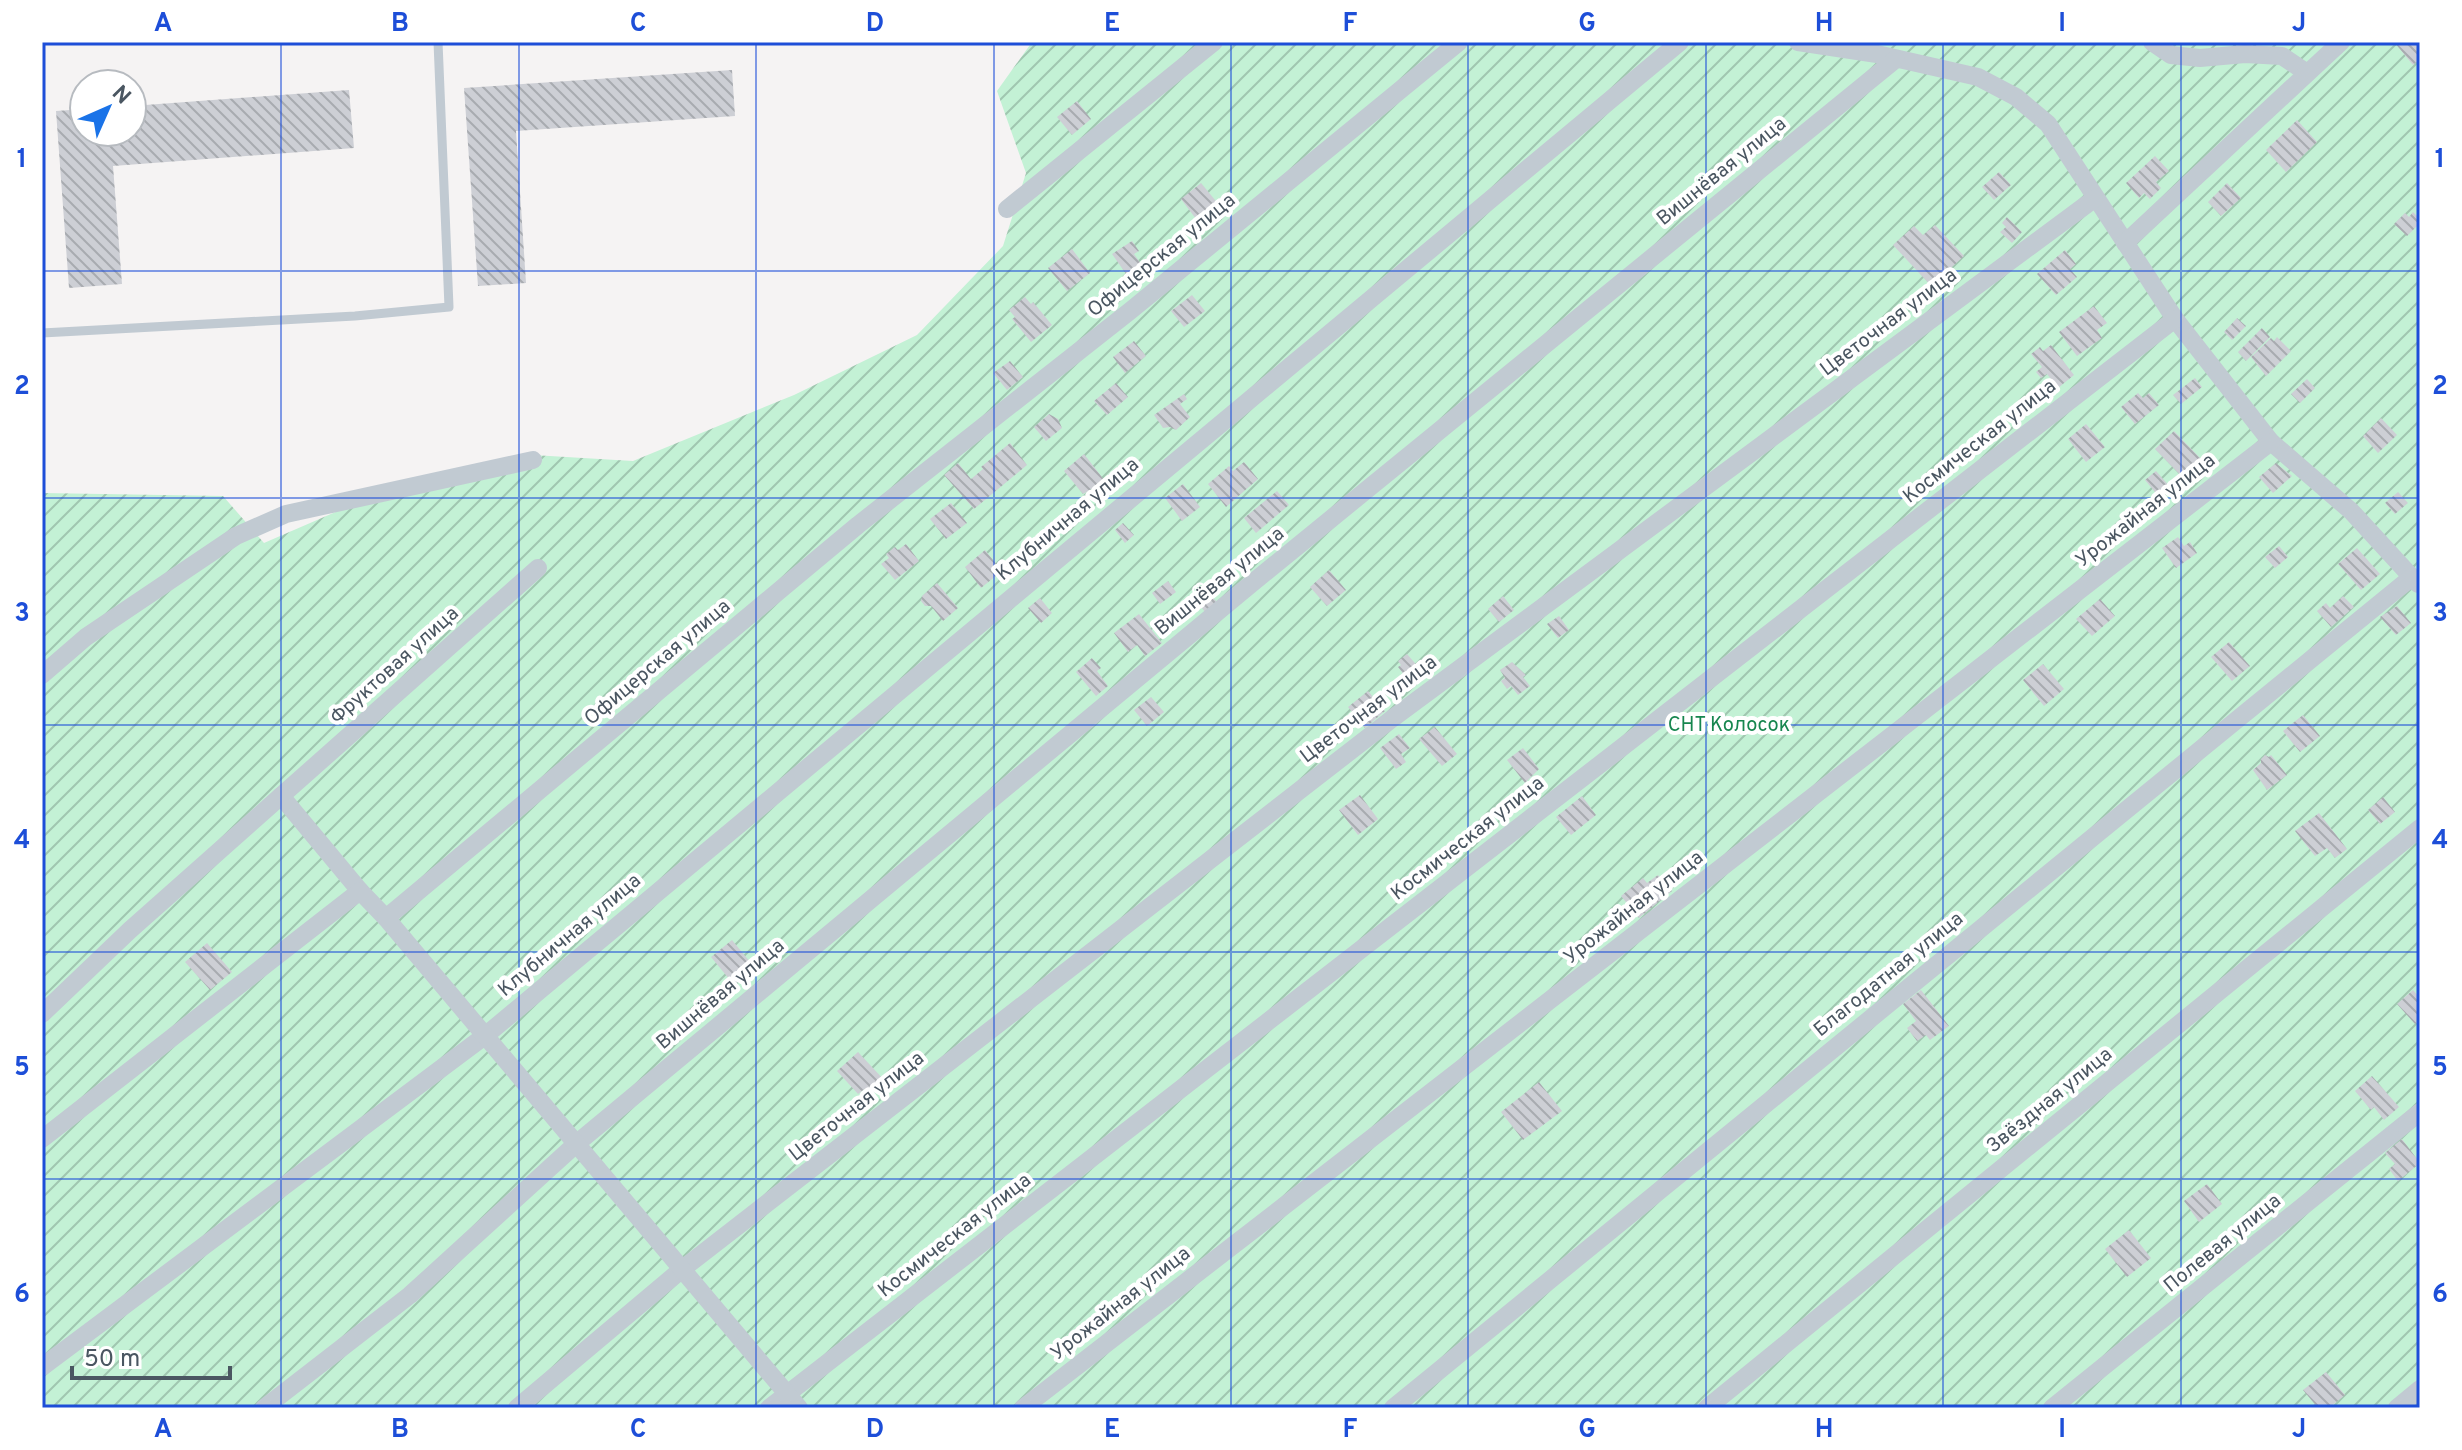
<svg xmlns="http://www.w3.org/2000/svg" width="2462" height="1450" font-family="Overpass,sans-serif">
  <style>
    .garden { fill: url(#garden-furrows) }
    .building { fill: url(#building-back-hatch) }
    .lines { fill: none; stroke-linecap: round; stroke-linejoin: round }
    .lane { stroke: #c1cad2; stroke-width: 9 }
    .street { stroke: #c1cad2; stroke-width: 18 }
    .grid { fill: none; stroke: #1d4ed8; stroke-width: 2; stroke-opacity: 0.55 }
    .labels { text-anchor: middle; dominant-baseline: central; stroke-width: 8; stroke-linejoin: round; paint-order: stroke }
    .street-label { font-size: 20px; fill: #4a5661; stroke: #fff }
    .park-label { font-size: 20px; fill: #17864f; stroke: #fff }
    .neatline { fill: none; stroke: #1d4ed8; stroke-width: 3 }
    .grid-label { font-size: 26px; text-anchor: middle; font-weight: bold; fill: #1d4ed8 }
  </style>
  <defs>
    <pattern id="garden-furrows" width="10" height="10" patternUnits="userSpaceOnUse" patternTransform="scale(2)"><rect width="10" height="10" fill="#c3f1d5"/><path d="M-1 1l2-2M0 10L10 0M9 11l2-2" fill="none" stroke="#a0c6b0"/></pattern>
    <pattern id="building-back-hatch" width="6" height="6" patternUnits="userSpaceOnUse" patternTransform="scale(2)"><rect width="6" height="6" fill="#cdcfd5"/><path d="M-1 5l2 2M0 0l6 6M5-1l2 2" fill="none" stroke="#a8abb0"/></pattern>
  </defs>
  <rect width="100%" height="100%" fill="#f5f3f3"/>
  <path class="garden" d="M1032 42H2420V1408H42V493L223 496 264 543 407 481 533 455 633 461 794 395 917 335 1003 246 1026 173 997 91Z"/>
  <g class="building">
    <path d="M2394 42H2420V59L2413 65Z"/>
    <path d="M732 70 735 116 516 131 526 283 478 286 464 88Z"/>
    <path d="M349 90 354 148 113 166 122 284 69 288 56 111 84 109V132H132V106Z"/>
    <path d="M1077 101 1091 119 1072 135 1057 117Z"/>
    <path d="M2297 120 2317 142 2286 172 2266 150Z"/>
    <path d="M2155 156 2169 171 2156 182 2161 188 2150 199 2144 193 2139 198 2126 183Z"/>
    <path d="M1999 172 2011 185 1994 200 1982 187Z"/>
    <path d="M1201 183 1220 206 1199 223 1181 199Z"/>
    <path d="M2227 183 2241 198 2221 216 2208 202Z"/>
    <path d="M2413 212 2420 219V223L2407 236 2394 224 2405 213 2409 217Z"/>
    <path d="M2007 217 2022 232 2012 243 2000 232 2006 227 2002 223Z"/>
    <path d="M1935 225 1964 256 1941 277 1945 281 1935 290 1893 245 1914 226 1923 235Z"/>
    <path d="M1132 241 1139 251 1134 254 1144 268 1129 278 1112 254Z"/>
    <path d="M1072 249 1090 273 1067 291 1048 268Z"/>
    <path d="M2065 250 2076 264 2070 269 2077 277 2056 295 2037 274Z"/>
    <path d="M1192 295 1205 311 1184 327 1171 311Z"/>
    <path d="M1025 297 1031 304 1033 302 1052 325 1031 342 1012 319 1015 317 1009 310Z"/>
    <path d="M2094 306 2107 323 2097 330 2102 338 2077 356 2059 332Z"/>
    <path d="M2237 318 2246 326 2232 340 2224 332Z"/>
    <path d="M2262 328 2270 337 2246 361 2238 352Z"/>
    <path d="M2277 337 2291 351 2266 376 2251 357 2271 338 2274 341Z"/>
    <path d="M1134 341 1146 356 1125 373 1113 357Z"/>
    <path d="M2051 345 2074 375 2058 388 2047 374 2041 378 2036 372 2042 367 2031 354 2040 347 2043 351Z"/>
    <path d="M1010 361 1023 377 1007 390 993 373Z"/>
    <path d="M2195 378 2202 387 2181 404 2173 395Z"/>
    <path d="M2307 379 2315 388 2300 403 2291 394Z"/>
    <path d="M1116 383 1128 397 1107 415 1094 401Z"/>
    <path d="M2138 393 2143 398 2149 393 2159 405 2135 424 2121 407Z"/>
    <path d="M1184 394 1187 399 1180 404 1190 417 1176 430 1170 427 1163 428 1154 415Z"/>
    <path d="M1049 414 1058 419 1062 428 1046 441 1034 427Z"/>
    <path d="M2381 418 2397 435 2378 453 2363 436Z"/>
    <path d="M2086 424 2105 447 2086 462 2068 439Z"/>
    <path d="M2174 431 2202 460 2183 478 2155 449Z"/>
    <path d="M1010 443 1027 465 974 509 944 475 958 463 971 479 983 469 981 467Z"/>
    <path d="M1084 454 1105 481 1083 494 1064 471Z"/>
    <path d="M1244 462 1258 479 1226 507 1208 484 1229 466 1233 471Z"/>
    <path d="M2276 463 2292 476 2273 493 2259 477Z"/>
    <path d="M2156 471 2171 488 2159 497 2145 480Z"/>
    <path d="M1183 484 1200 507 1182 521 1165 498Z"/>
    <path d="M1277 491 1289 505 1256 533 1244 518Z"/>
    <path d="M2398 492 2408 503 2395 514 2385 503Z"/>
    <path d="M951 503 967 523 946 539 930 519Z"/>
    <path d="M1123 523 1134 535 1125 543 1115 530Z"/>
    <path d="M2178 537 2184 546 2190 542 2197 553 2176 568 2162 548Z"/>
    <path d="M906 544 919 561 895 580 881 564 889 558 886 554 895 547 898 550Z"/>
    <path d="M2279 546 2288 557 2275 568 2265 557Z"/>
    <path d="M2357 548 2380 574 2361 590 2338 564Z"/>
    <path d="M985 550 1002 571 981 588 965 567Z"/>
    <path d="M1329 570 1346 590 1327 606 1310 587Z"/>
    <path d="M1168 581 1176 592 1160 604 1152 593Z"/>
    <path d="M937 583 958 608 943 621 931 606H925L921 601 922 596Z"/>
    <path d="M1206 590 1217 602 1205 612 1195 599Z"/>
    <path d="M1503 596 1514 610 1499 622 1488 609Z"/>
    <path d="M2343 596 2354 607 2331 627 2317 611 2326 603 2330 608Z"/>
    <path d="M1040 598 1052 613 1041 623 1028 608Z"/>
    <path d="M2100 599 2115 616 2092 636 2076 619Z"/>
    <path d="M2397 606 2411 623 2396 635 2380 617Z"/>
    <path d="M1139 614 1162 643 1145 656 1137 645 1128 652 1114 633Z"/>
    <path d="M1559 616 1569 630 1558 638 1547 624Z"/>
    <path d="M2229 642 2250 666 2232 681 2211 657Z"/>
    <path d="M1407 654 1427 677 1413 687 1398 667 1401 665 1398 661Z"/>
    <path d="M1092 658 1101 668 1097 671 1108 686 1096 696 1076 672Z"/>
    <path d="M1512 662 1526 675 1523 677 1530 686 1518 695 1511 686 1507 689 1501 681 1505 678 1500 670Z"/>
    <path d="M2043 664 2064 689 2044 706 2023 680Z"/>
    <path d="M1368 691 1385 711 1365 728 1348 707Z"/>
    <path d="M1151 697 1164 712 1147 726 1134 710Z"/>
    <path d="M2303 715 2320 736 2300 752 2283 731Z"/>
    <path d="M1435 727 1457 754 1442 766 1419 739Z"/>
    <path d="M1399 734 1410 748 1401 754 1406 762 1396 769 1380 748Z"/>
    <path d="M1523 748 1539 769 1525 783 1507 760Z"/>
    <path d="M2265 755 2269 757 2271 755 2287 775 2267 790 2253 770 2261 763V759Z"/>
    <path d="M1360 795 1378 819 1358 835 1339 810Z"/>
    <path d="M1582 796 1596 815 1571 835 1556 817Z"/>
    <path d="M2383 797 2395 812 2380 824 2368 810Z"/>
    <path d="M2319 813 2347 849 2335 858 2327 848 2315 856 2295 831Z"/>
    <path d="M1658 875 1672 891 1639 918 1621 896 1643 878 1647 883Z"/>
    <path d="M732 940 755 968 734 985 711 957Z"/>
    <path d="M207 943 232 972 210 990 185 962Z"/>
    <path d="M1921 990 1949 1026 1930 1040 1926 1035 1917 1041 1907 1028 1916 1021 1903 1004Z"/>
    <path d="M2413 990 2420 998V1020L2415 1024 2397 1004Z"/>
    <path d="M858 1052 886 1082 871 1095 865 1089 858 1094 837 1071Z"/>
    <path d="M2372 1076 2399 1107 2384 1120 2374 1107 2371 1110 2355 1091Z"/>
    <path d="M1539 1082 1562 1111 1523 1140 1501 1112Z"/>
    <path d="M2402 1139 2420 1163 2398 1181 2389 1169 2395 1164 2385 1153Z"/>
    <path d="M2207 1184 2222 1204 2199 1222 2184 1201Z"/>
    <path d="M2129 1230 2151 1258 2127 1277 2105 1249Z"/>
    <path d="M2326 1372 2345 1395 2329 1408H2318L2303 1390Z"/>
  </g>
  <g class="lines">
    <path class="lane" d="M42 333 355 316 449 307 438 42"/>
    <g class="street">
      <path d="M1798 42 1877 54 1978 77 2016 97 2048 124 2175 319 2271 442 2351 511 2418 584"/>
      <path d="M2152 42 2171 55 2200 58 2245 54 2282 56 2307 73"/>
      <path d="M1007 209 1214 42"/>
      <path d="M2125 243 2341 42"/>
      <path d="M42 675 86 637 236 536 286 514 533 460"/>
      <path d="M281 796 538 568"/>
      <path d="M42 1014 130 930 281 796 360 891"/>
      <path d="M42 1139 360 891 386 918"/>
      <path d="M42 1367 486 1035 1680 42"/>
      <path d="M264 1408 410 1295 576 1144 1251 584 1896 59"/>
      <path d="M517 1408 681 1270 1393 718 2094 199"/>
      <path d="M769 1408 2175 319"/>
      <path d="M799 1408 386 918 858 525 1130 311 1459 42"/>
      <path d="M1023 1408 2271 442"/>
      <path d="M1393 1408 2412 577"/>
      <path d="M1707 1408 2420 828"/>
      <path d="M2052 1408 2420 1112"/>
      <path d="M2397 1408 2420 1389"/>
    </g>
  </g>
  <path class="grid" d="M281 42V1408M519 42V1408M756 42V1408M994 42V1408M1231 42V1408M1468 42V1408M1706 42V1408M1943 42V1408M2181 42V1408M42 271H2420M42 498H2420M42 725H2420M42 952H2420M42 1179H2420"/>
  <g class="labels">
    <g class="street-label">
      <text transform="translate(1722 172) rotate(-39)">Вишнёвая улица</text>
      <text transform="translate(1162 256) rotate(-39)">Офицерская улица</text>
      <text transform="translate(1889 323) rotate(-37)">Цветочная улица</text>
      <text transform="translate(1980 442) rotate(-38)">Космическая улица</text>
      <text transform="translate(2146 511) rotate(-38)">Урожайная улица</text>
      <text transform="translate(1068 520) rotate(-40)">Клубничная улица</text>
      <text transform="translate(1220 582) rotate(-39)">Вишнёвая улица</text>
      <text transform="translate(658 663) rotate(-40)">Офицерская улица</text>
      <text transform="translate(395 666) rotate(-42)">Фруктовая улица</text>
      <text transform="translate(1369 710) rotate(-37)">Цветочная улица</text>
      <text transform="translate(1468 839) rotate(-38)">Космическая улица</text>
      <text transform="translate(1634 908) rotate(-38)">Урожайная улица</text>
      <text transform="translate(570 936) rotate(-40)">Клубничная улица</text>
      <text transform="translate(1889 975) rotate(-39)">Благодатная улица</text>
      <text transform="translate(721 995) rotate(-40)">Вишнёвая улица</text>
      <text transform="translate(2050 1101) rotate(-39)">Звёздная улица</text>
      <text transform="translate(857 1107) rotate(-38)">Цветочная улица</text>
      <text transform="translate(955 1236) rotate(-38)">Космическая улица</text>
      <text transform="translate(2223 1244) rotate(-39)">Полевая улица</text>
      <text transform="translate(1121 1304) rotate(-38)">Урожайная улица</text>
    </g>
    <g class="park-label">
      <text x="1729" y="726">СНТ Колосок</text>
    </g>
  </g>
  <rect width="2462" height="1450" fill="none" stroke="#ffffff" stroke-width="88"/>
  <g transform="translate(108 108) rotate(45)"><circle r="38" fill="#ffffff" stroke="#b7bbc0" stroke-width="2"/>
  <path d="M0-6L14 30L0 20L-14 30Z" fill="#1a73e8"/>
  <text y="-12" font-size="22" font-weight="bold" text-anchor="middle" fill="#4a5661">N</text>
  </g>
  <path d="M72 1366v12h158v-12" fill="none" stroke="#4a5661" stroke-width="4"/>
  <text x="84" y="1366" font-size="24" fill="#4a5661" stroke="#ffffff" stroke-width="6" paint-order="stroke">50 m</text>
  <rect x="44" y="44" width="2374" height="1362" class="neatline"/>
  <g class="grid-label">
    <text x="163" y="31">A</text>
    <text x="400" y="31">B</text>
    <text x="638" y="31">C</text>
    <text x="875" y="31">D</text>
    <text x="1112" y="31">E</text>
    <text x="1350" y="31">F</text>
    <text x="1587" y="31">G</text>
    <text x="1824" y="31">H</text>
    <text x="2062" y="31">I</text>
    <text x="2299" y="31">J</text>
    <text x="22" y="167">1</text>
    <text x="2440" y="167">1</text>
    <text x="22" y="394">2</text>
    <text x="2440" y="394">2</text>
    <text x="22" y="621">3</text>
    <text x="2440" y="621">3</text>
    <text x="22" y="848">4</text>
    <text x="2440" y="848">4</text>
    <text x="22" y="1075">5</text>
    <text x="2440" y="1075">5</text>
    <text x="22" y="1302">6</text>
    <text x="2440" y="1302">6</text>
    <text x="163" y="1437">A</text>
    <text x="400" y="1437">B</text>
    <text x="638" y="1437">C</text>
    <text x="875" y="1437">D</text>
    <text x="1112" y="1437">E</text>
    <text x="1350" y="1437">F</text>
    <text x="1587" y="1437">G</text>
    <text x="1824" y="1437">H</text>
    <text x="2062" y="1437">I</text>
    <text x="2299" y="1437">J</text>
  </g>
</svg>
